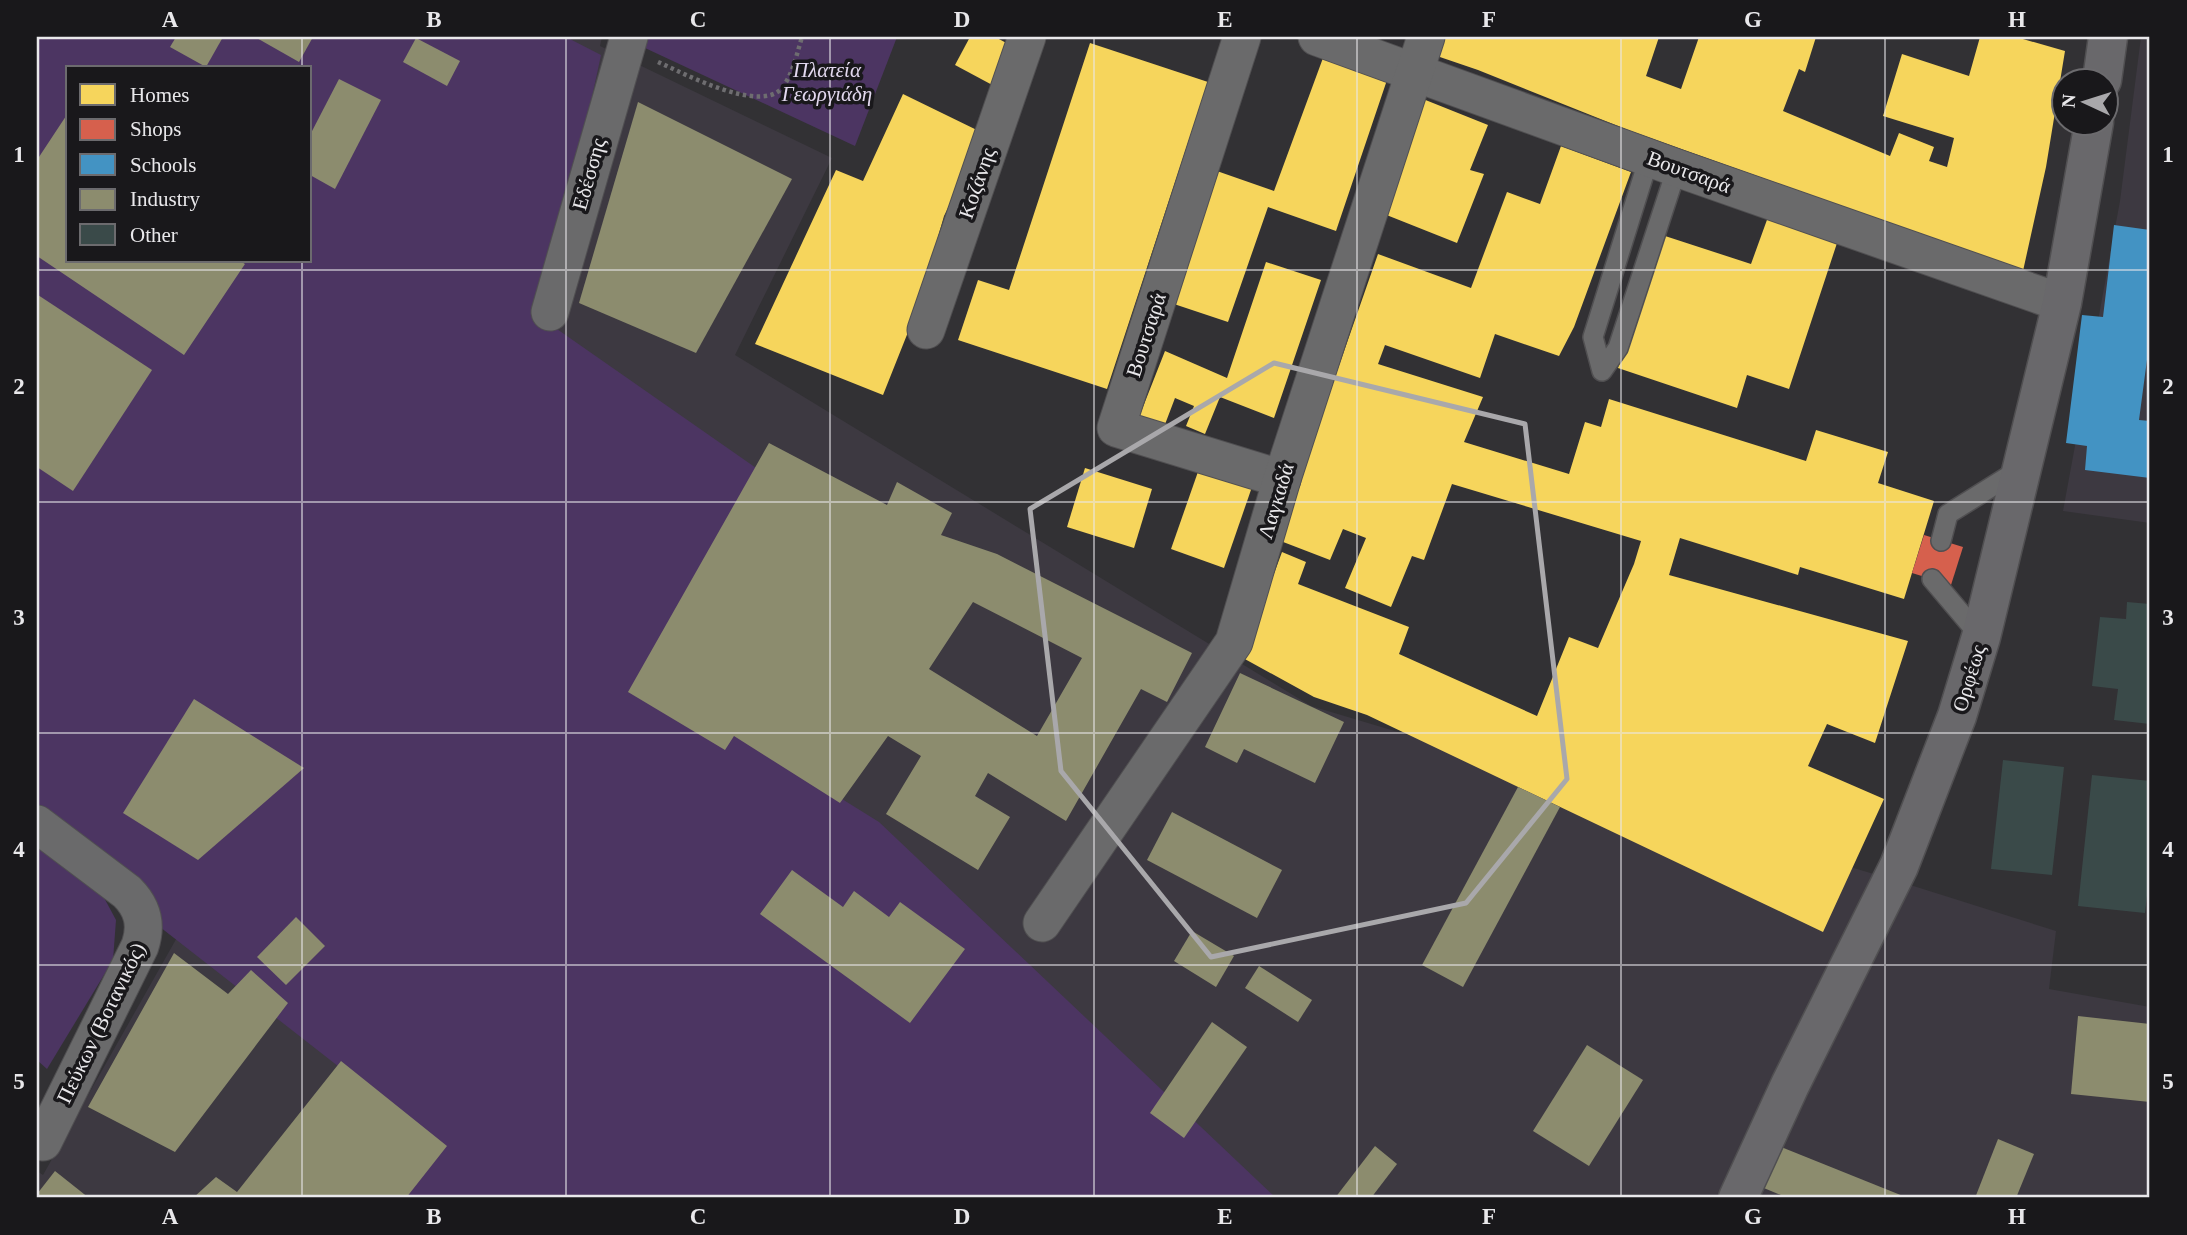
<svg xmlns="http://www.w3.org/2000/svg" width="2187" height="1235" font-family="Georgia,serif">
  <style>
    .built { fill: #3d3941; fill-rule: evenodd }
    .green { fill: #4c3562; fill-rule: evenodd }
    .homes { fill: #f6d55c }
    .shops { fill: #d6604d }
    .schools { fill: #4393c3 }
    .industry { fill: #8c8c6e; fill-rule: evenodd }
    .building { fill: #3a4a49 }
    .lines { fill: none; stroke-linecap: round; stroke-linejoin: round }
    .lane-casing { stroke: #504f51; stroke-width: 22 }
    .street-casing { stroke: #504f51; stroke-width: 39 }
    .secondary-casing { stroke: #504f51; stroke-width: 41 }
    .path { stroke: #6e6d70; stroke-width: 4.5; stroke-dasharray: 3.5 3.5; stroke-linecap: butt }
    .lane { stroke: #6a6a6b; stroke-width: 19 }
    .street { stroke: #6a6a6b; stroke-width: 37 }
    .secondary { stroke: #69686b; stroke-width: 38 }
    .marked { fill: none; stroke: #a9a8ab; stroke-width: 5; stroke-linejoin: round }
    .grid { fill: none; stroke: #e9e8eb; stroke-width: 2; stroke-opacity: 0.55 }
    .labels { text-anchor: middle; dominant-baseline: central; stroke-width: 7; stroke-linejoin: round; paint-order: stroke }
    .park-label { font-size: 21px; font-style: italic; fill: #e3d9ef; stroke: #19181b }
    .street-label { font-size: 21px; fill: #e9e8eb; stroke: #19181b }
    .neatline { fill: none; stroke: #e9e8eb; stroke-width: 2.5 }
    .grid-label { font-size: 23px; text-anchor: middle; font-weight: bold; fill: #e9e8eb }
  </style>
  <rect width="100%" height="100%" fill="#323134"/>
  <g class="built">
    <path d="M37 37H602L600 46 832 158 735 355 1311 706 1904 883 2056 931 2049 989 2150 1007V1198H37V1171L43 1175 192 911 37 798ZM68 68H310V261H68Z"/>
    <path d="M2141 37H2150V523L2063 511 2120 201Z"/>
  </g>
  <g class="green">
    <path d="M37 37H566L601 55 544 320 779 484 665 689 879 822 1276 1198H390L439 1145 37 831ZM68 68H310V261H68Z"/>
    <path d="M648 37H897L855 146 645 48Z"/>
    <path d="M37 838 94 879 116 920 113 960 47 1069 37 1060Z"/>
  </g>
  <g class="homes">
    <path d="M970 37H995L1016 48 996 87 955 65Z"/>
    <path d="M1440 37H1659L1646 76 1681 89 1699 37H1816L1805 72 1799 69 1783 111 1890 156 1899 133 1934 147 1929 161 1947 167 1954 138 1883 116 1902 54 1969 76 1980 37H2016L2065 51 2046 167 2023 271 1628 130 1478 70 1434 55Z"/>
    <path d="M1090 43 1208 82 1107 389 958 340 978 280 1009 290Z"/>
    <path d="M1323 58 1387 80 1336 231 1268 207 1228 322 1168 302 1214 170 1274 191Z"/>
    <path d="M903 94 985 134 944 216 918 307 883 395 755 344 836 170 863 181Z"/>
    <path d="M1423 99 1488 125 1470 170 1484 174 1457 243 1379 212Z"/>
    <path d="M1561 146 1631 172 1574 327 1559 356 1495 334 1480 378 1385 345 1378 364 1483 397 1464 442 1569 474 1585 422 1601 427 1609 399 1806 461 1816 430 1888 452 1878 483 1934 501 1904 599 1800 567 1798 575 1680 538 1669 575 1908 641 1875 743 1827 724 1808 766 1884 799 1823 932 1367 715 1314 697 1243 658 1282 552 1306 562 1298 584 1409 627 1399 654 1537 716 1569 637 1598 648 1634 564 1641 541 1452 484 1424 560 1412 556 1391 607 1345 588 1366 538 1343 529 1330 560 1278 540 1378 254 1471 288 1507 192 1540 204Z"/>
    <path d="M1768 217 1838 240 1789 389 1747 375 1737 408 1618 368 1662 235 1751 264Z"/>
    <path d="M1266 262 1321 280 1274 418 1220 397 1205 434 1186 426 1194 406 1175 398 1164 427 1139 417 1165 351 1227 378Z"/>
    <path d="M1200 466 1253 484 1224 568 1171 549Z"/>
    <path d="M1085 468 1152 489 1134 548 1067 527Z"/>
  </g>
  <path class="shops" d="M1924 535 1963 547 1951 585 1912 573Z"/>
  <path class="schools" d="M2114 225 2150 230V337L2139 420 2150 421V478L2085 470 2087 446 2066 443 2082 315 2103 317Z"/>
  <g class="industry">
    <path d="M176 37H223L206 67 170 47Z"/>
    <path d="M255 37H313L299 62Z"/>
    <path d="M416 38 460 61 447 86 403 62Z"/>
    <path d="M339 79 381 100 335 189 310 175V135Z"/>
    <path d="M638 102 792 179 696 353 579 303Z"/>
    <path d="M68 113V261H240L245 264 184 355 37 256V160Z"/>
    <path d="M38 295 152 370 73 491 37 467Z"/>
    <path d="M769 443 887 505 897 482 952 513 941 535 997 554 1192 653 1167 702 1141 689 1066 821 988 773 975 796 1010 817 978 870 886 814 921 756 888 736 840 803 734 736 725 750 628 692ZM973 602 1082 658 1037 736 929 669Z"/>
    <path d="M1240 673 1344 722 1315 783 1244 749 1237 763 1205 747Z"/>
    <path d="M194 699 304 768 198 860 123 813Z"/>
    <path d="M1518 787 1560 807 1463 987 1422 965Z"/>
    <path d="M1172 812 1282 870 1257 918 1147 860Z"/>
    <path d="M792 870 843 907 854 891 889 917 900 902 965 949 910 1023 760 914Z"/>
    <path d="M296 917 325 946 286 985 257 957Z"/>
    <path d="M1192 931 1234 956 1216 987 1174 961Z"/>
    <path d="M174 953 228 994 251 970 288 1003 175 1152 88 1107Z"/>
    <path d="M1259 966 1312 1000 1298 1022 1245 988Z"/>
    <path d="M2078 1016 2150 1024V1102L2071 1094Z"/>
    <path d="M1212 1022 1247 1047 1184 1138 1150 1113Z"/>
    <path d="M1587 1045 1643 1080 1589 1166 1533 1131Z"/>
    <path d="M341 1061 447 1146 406 1198H193L216 1177 237 1192Z"/>
    <path d="M1998 1139 2034 1154 2016 1198H1975Z"/>
    <path d="M1776 1145 1908 1198H1788L1759 1186Z"/>
    <path d="M1375 1146 1397 1164 1371 1198H1335Z"/>
    <path d="M55 1171 89 1198H37V1194Z"/>
  </g>
  <g class="building">
    <path d="M2127 602 2150 604V724L2114 720 2118 689 2092 686 2100 617 2126 619Z"/>
    <path d="M2003 760 2064 767 2052 875 1991 869Z"/>
    <path d="M2092 775 2150 781V869L2145 913 2078 906Z"/>
  </g>
  <g class="lines">
    <g class="lane-casing">
      <g id="lane">
        <path d="M1649 158 1593 337 1602 371 1618 348 1677 168"/>
        <path d="M1941 541 1948 514 2020 469"/>
        <path d="M1932 579 1981 637"/>
      </g>
    </g>
    <g class="street-casing">
      <g id="street">
        <path d="M1242 37 1116 428 1282 479"/>
        <path d="M1317 37 1677 168 2062 303"/>
        <path d="M550 312 629 37"/>
        <path d="M926 330 1027 37"/>
        <path d="M37 824 127 892C143 908 147 925 140 946L43 1142"/>
        <path d="M1042 923 1234 642 1282 479 1426 37"/>
      </g>
    </g>
    <g class="secondary-casing">
      <g id="secondary">
        <path d="M2102 80 2108 37"/>
        <path d="M1738 1198 1790 1085 1899 866 1957 716 1981 637 2062 303 2094 122"/>
      </g>
    </g>
    <path class="path" d="M658 62C683 73 760 114 782 88 793 74 797 53 802 37"/>
    <use href="#lane" class="lane"/>
    <use href="#street" class="street"/>
    <use href="#secondary" class="secondary"/>
  </g>
  <path class="marked" d="M1274 363 1525 424 1567 779 1466 903 1211 957 1061 771 1030 509Z"/>
  <path class="grid" d="M302 37V68M566 37V1198M830 37V1198M1094 37V1198M1357 37V1198M1621 37V1198M1885 37V1198M302 261V1198M37 270H2150M37 502H2150M37 733H2150M37 965H2150"/>
  <g class="labels">
    <g class="park-label">
      <text x="827" y="70">Πλατεία<tspan x="827" dy="24">Γεωργιάδη</tspan></text>
    </g>
    <g class="street-label">
      <text transform="translate(1689 172) rotate(20)">Βουτσαρά</text>
      <text transform="translate(589 174) rotate(-74)">Εδέσσης</text>
      <text transform="translate(977 183) rotate(-71)">Κοζάνης</text>
      <text transform="translate(1146 335) rotate(-72)">Βουτσαρά</text>
      <text transform="translate(1276 501) rotate(-73)">Λαγκαδά</text>
      <text transform="translate(1969 678) rotate(-73)">Ορφέως</text>
      <text transform="translate(101 1023) rotate(-64)">Πεύκων (Βοτανικός)</text>
    </g>
  </g>
  <rect width="2187" height="1235" fill="none" stroke="#19181b" stroke-width="77"/>
  <rect x="66" y="66" width="245" height="196" fill="#19181b" stroke="#6c6b6e" stroke-width="2"/>
  <rect x="80" y="84" width="35" height="21" fill="#f6d55c" stroke="#6c6b6e" stroke-width="2"/>
  <text x="130" y="102" font-size="21" fill="#e9e8eb">Homes</text>
  <rect x="80" y="119" width="35" height="21" fill="#d6604d" stroke="#6c6b6e" stroke-width="2"/>
  <text x="130" y="136" font-size="21" fill="#e9e8eb">Shops</text>
  <rect x="80" y="154" width="35" height="21" fill="#4393c3" stroke="#6c6b6e" stroke-width="2"/>
  <text x="130" y="172" font-size="21" fill="#e9e8eb">Schools</text>
  <rect x="80" y="189" width="35" height="21" fill="#8c8c6e" stroke="#6c6b6e" stroke-width="2"/>
  <text x="130" y="206" font-size="21" fill="#e9e8eb">Industry</text>
  <rect x="80" y="224" width="35" height="21" fill="#3a4a49" stroke="#6c6b6e" stroke-width="2"/>
  <text x="130" y="242" font-size="21" fill="#e9e8eb">Other</text>
  <g transform="translate(2085 102) rotate(274)"><circle r="33" fill="#19181b" stroke="#6c6b6e" stroke-width="2"/>
  <path d="M0-5L12 26L0 18L-12 26Z" fill="#a9a8ab"/>
  <text y="-10" font-size="19" font-weight="bold" text-anchor="middle" fill="#e9e8eb">N</text>
  </g>
  <rect x="38" y="38" width="2110" height="1158" class="neatline"/>
  <g class="grid-label">
    <text x="170" y="27">A</text>
    <text x="434" y="27">B</text>
    <text x="698" y="27">C</text>
    <text x="962" y="27">D</text>
    <text x="1225" y="27">E</text>
    <text x="1489" y="27">F</text>
    <text x="1753" y="27">G</text>
    <text x="2017" y="27">H</text>
    <text x="19" y="162">1</text>
    <text x="2168" y="162">1</text>
    <text x="19" y="394">2</text>
    <text x="2168" y="394">2</text>
    <text x="19" y="625">3</text>
    <text x="2168" y="625">3</text>
    <text x="19" y="857">4</text>
    <text x="2168" y="857">4</text>
    <text x="19" y="1089">5</text>
    <text x="2168" y="1089">5</text>
    <text x="170" y="1224">A</text>
    <text x="434" y="1224">B</text>
    <text x="698" y="1224">C</text>
    <text x="962" y="1224">D</text>
    <text x="1225" y="1224">E</text>
    <text x="1489" y="1224">F</text>
    <text x="1753" y="1224">G</text>
    <text x="2017" y="1224">H</text>
  </g>
</svg>
